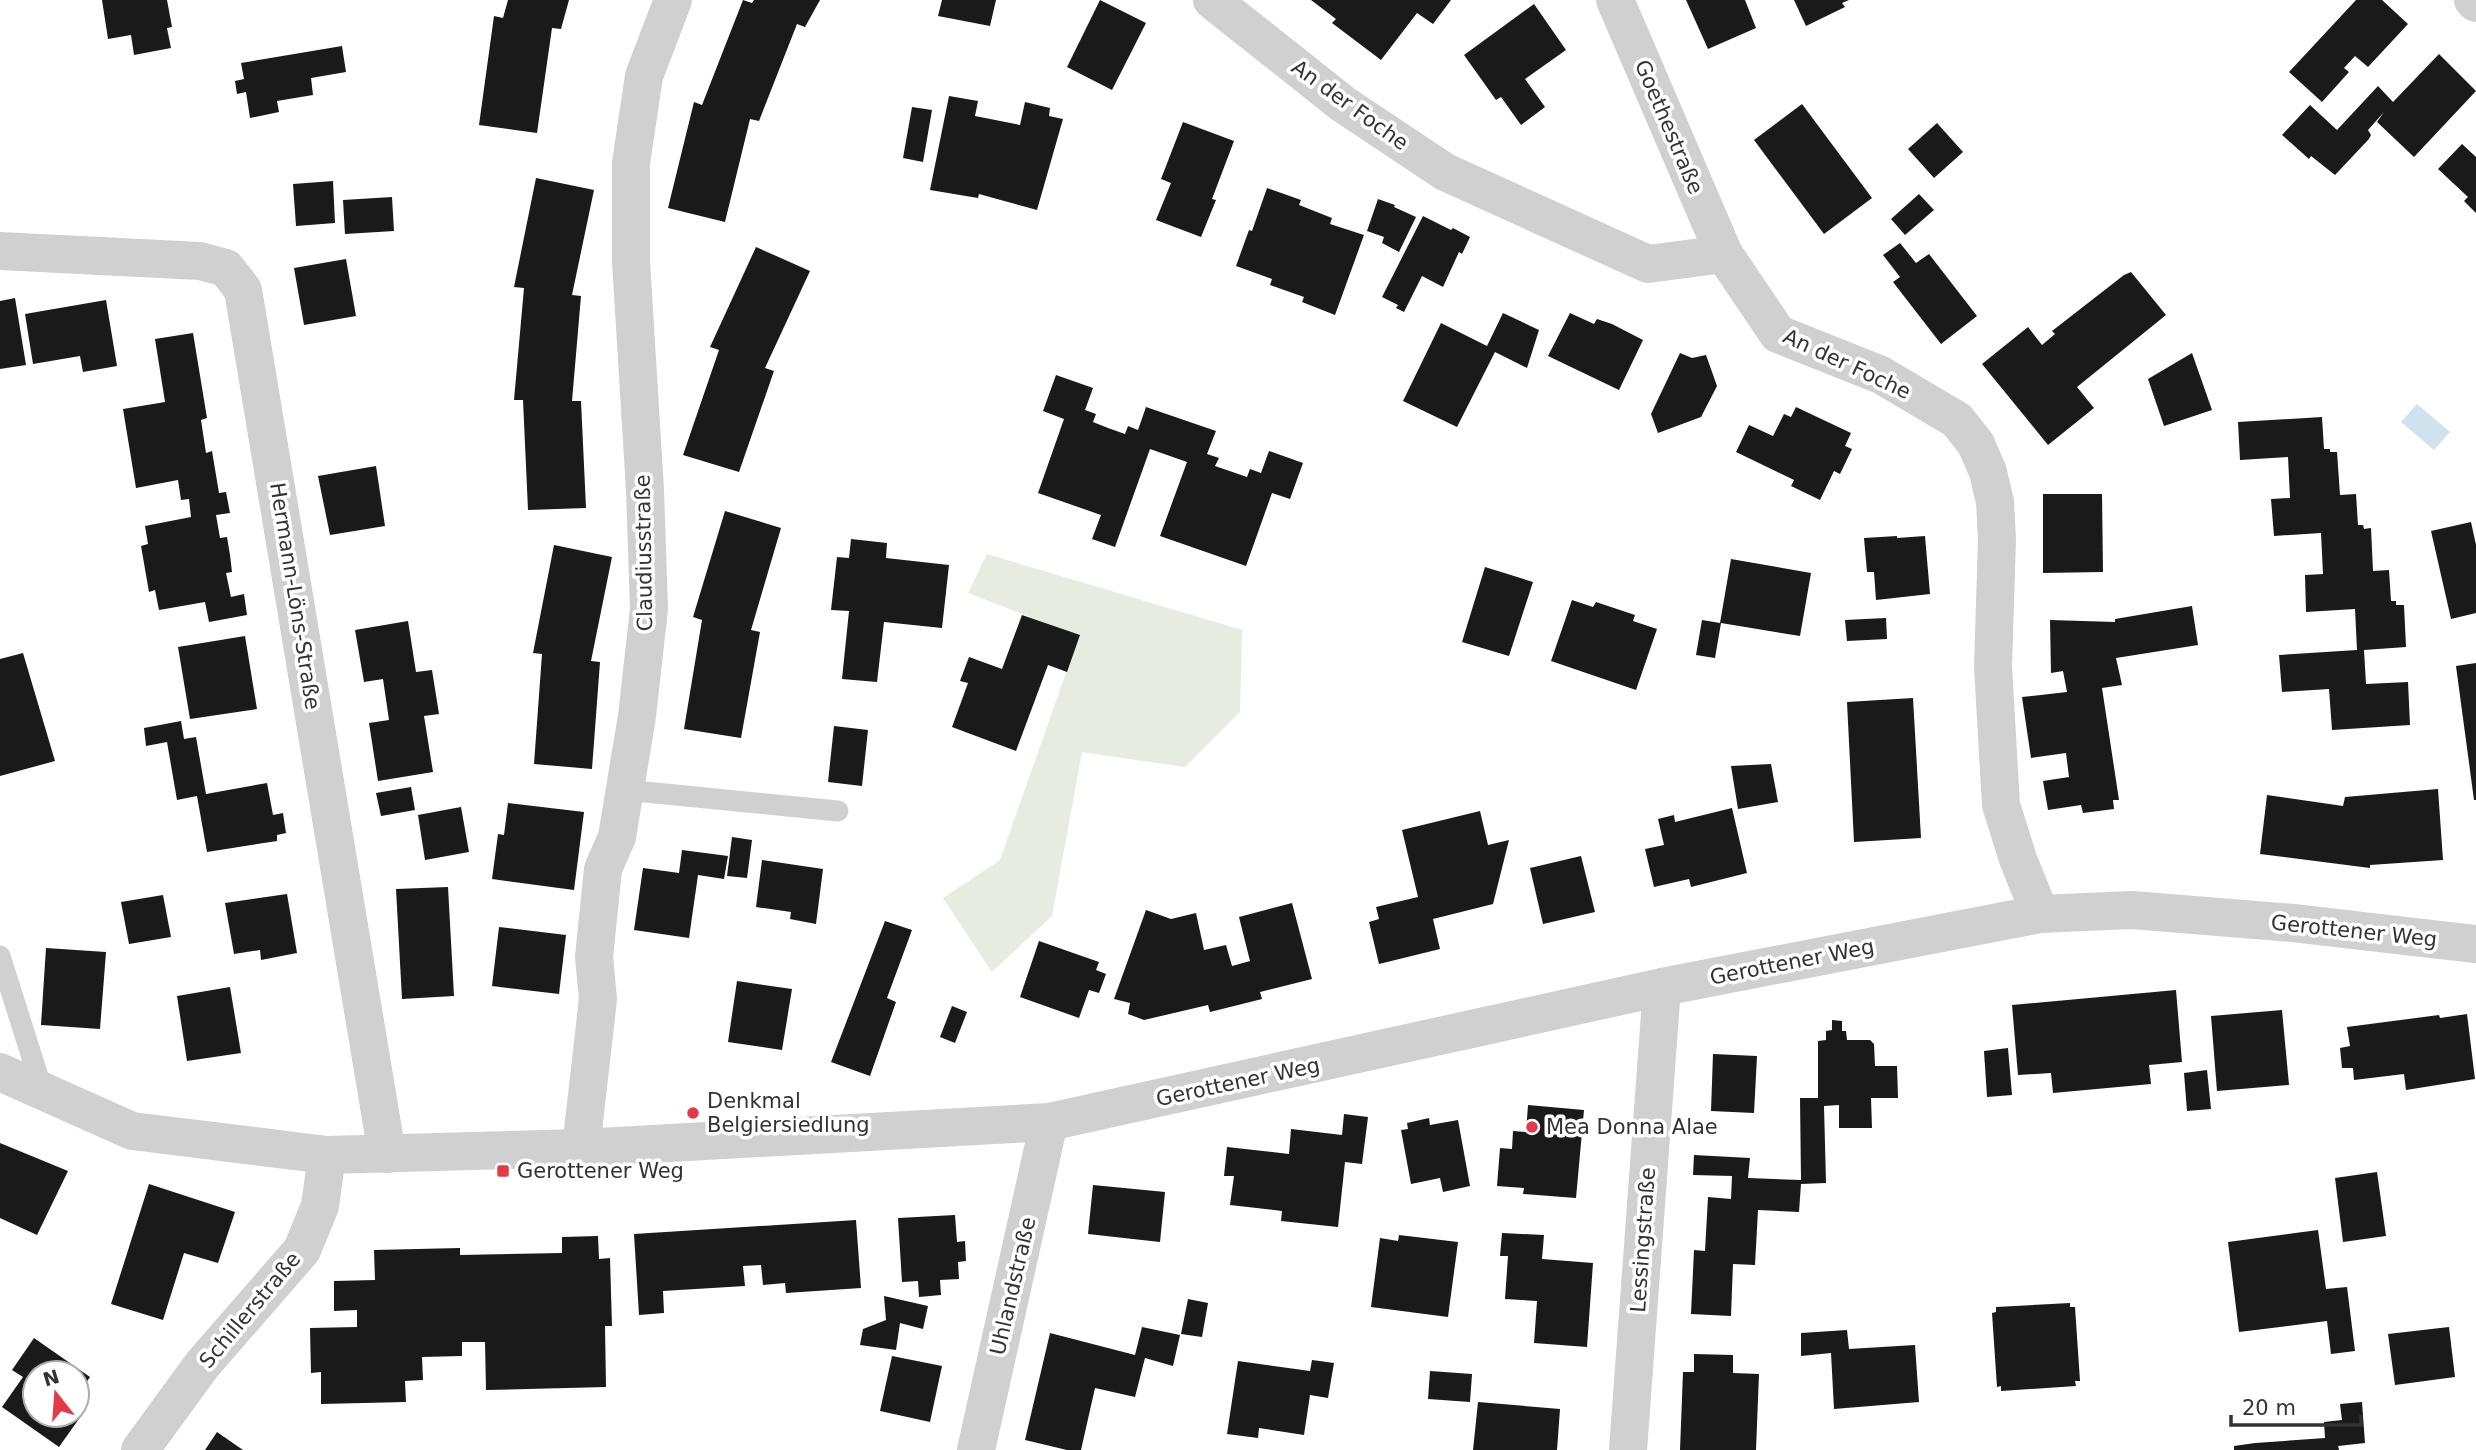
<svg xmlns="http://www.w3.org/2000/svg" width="2476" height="1450" font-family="'DejaVu Sans',sans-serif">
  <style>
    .green { fill: #e6ecdf }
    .water { fill: #cfe2ee }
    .building { fill: #1a1a1a }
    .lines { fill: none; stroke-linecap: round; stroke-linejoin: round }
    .lane { stroke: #d0d0d0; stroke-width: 21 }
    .street { stroke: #d0d0d0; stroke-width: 38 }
    .poi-dot { fill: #e63946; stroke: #fff; stroke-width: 2.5 }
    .labels { text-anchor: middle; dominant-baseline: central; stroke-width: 7; stroke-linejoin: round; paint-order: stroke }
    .street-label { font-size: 21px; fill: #333; stroke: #fff }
    .poi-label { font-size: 21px; fill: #333; stroke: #fff; text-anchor: start }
  </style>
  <rect width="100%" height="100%" fill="#fff"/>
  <path class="green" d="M987 554 1242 630 1240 712 1185 767 1082 752 1052 916 992 972 943 898 1000 860 1079 636 968 593Z"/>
  <path class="water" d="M2417 404 2450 432 2434 450 2401 422Z"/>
  <g class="building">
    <path d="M102 0H167L172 27 167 28 171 48 134 55 131 35 108 39Z"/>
    <path d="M508 0H569L561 29 552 28 537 133 479 125 494 16 503 18Z"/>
    <path d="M743 0 752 3 754 0H820L805 27 797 24 759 121 750 119 725 222 668 208 694 102 702 105Z"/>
    <path d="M942 0H996L990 26 938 16Z"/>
    <path d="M1100 0 1146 23 1112 90 1067 67Z"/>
    <path d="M1311 0H1451L1433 24 1417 13 1381 60 1332 23 1336 19Z"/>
    <path d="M1686 0H1745L1756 28 1708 49Z"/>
    <path d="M1794 0H1849L1842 3 1845 7 1806 26Z"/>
    <path d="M2356 0H2382L2408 24 2368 67 2355 56 2344 68 2349 72 2322 102 2289 72Z"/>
    <path d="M1534 4 1566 50 1525 79 1545 107 1521 125 1501 97 1496 100 1464 55Z"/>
    <path d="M342 46 346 72 311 78 313 95 277 101 279 112 250 118 246 92 237 94 235 81 244 79 241 63Z"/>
    <path d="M2439 54 2476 91 2414 157 2377 122 2384 112 2368 130 2371 135 2369 139 2335 175 2311 156 2309 159 2282 135 2310 105 2337 130 2378 86 2393 102Z"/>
    <path d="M949 96 978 101 975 116 1020 125 1025 102 1050 108 1049 116 1063 119 1037 210 979 194 978 198 930 190Z"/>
    <path d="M1802 104 1872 198 1824 234 1754 140Z"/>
    <path d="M912 107 932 110 923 162 903 158Z"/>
    <path d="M1183 122 1234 141 1212 199 1216 200 1201 237 1156 220 1171 183 1161 179Z"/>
    <path d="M1937 123 1963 152 1934 178 1908 149Z"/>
    <path d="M2462 144 2476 157V213L2464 201 2468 197 2438 169Z"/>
    <path d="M536 178 594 190 572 295 581 296 572 401H581L586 508 528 510 523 400H514L524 288 514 287Z"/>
    <path d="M333 181 335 223 296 226 293 184Z"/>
    <path d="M1267 188 1301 200 1299 205 1332 218 1330 224 1364 235 1335 315 1302 302 1304 297 1270 285 1272 279 1236 266 1249 230 1252 231Z"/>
    <path d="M1919 194 1934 210 1905 235 1891 219Z"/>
    <path d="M392 197 394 231 345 234 343 200Z"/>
    <path d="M1378 199 1395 205 1394 207 1416 217 1399 252 1382 243 1384 237 1367 231Z"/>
    <path d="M1423 216 1451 230 1453 228 1470 237 1462 254 1459 252 1443 287 1422 276 1404 312 1396 308 1398 305 1382 297Z"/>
    <path d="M1900 243 1916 263 1929 254 1977 316 1941 344 1893 282 1900 277 1883 255Z"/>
    <path d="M756 247 810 271 765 368 774 371 739 472 683 455 719 350 710 347Z"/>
    <path d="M346 259 356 316 304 325 294 268Z"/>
    <path d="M2131 272 2166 315 2077 387 2094 408 2048 445 1982 364 2028 327 2042 345 2055 334 2052 331 2124 275Z"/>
    <path d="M15 298 26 365 0 369V301Z"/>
    <path d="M106 300 117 366 83 372 80 356 33 364 25 314Z"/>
    <path d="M1503 313 1539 330 1527 368 1495 352 1457 427 1403 401 1441 323 1487 346Z"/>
    <path d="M1570 313 1594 324 1597 319 1612 324 1643 340 1619 390 1548 356Z"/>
    <path d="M193 333 207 418 201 420 206 453 212 451 219 493 226 492 230 513 216 515 220 538 227 537 230 555 232 572 226 573 231 597 244 594 247 615 209 622 205 602 159 610 155 590 149 592 141 546 148 544 145 526 191 517 189 499 181 500 178 480 136 488 123 409 165 402 155 339Z"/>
    <path d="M1680 353 1692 358 1706 355 1717 386 1701 417 1658 433 1651 414Z"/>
    <path d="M2192 353 2212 410 2164 426 2148 379Z"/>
    <path d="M1056 375 1093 388 1085 410 1096 414 1093 422 1108 428 1125 434 1128 426 1138 430 1146 407 1216 431 1207 454 1219 458 1215 466 1247 477 1250 469 1261 473 1269 451 1303 463 1290 499 1272 493 1246 566 1160 536 1187 462 1150 449 1115 547 1092 539 1101 515 1038 493 1064 419 1043 411Z"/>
    <path d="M1796 407 1851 433 1845 446 1852 449 1840 474 1834 471 1820 500 1791 486 1794 480 1736 452 1749 425 1773 436 1784 414 1791 417Z"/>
    <path d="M2322 417 2324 449H2330V452H2337L2340 495 2356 494 2358 525H2363L2364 529 2371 528 2373 571 2389 570 2391 601H2396V605H2404L2406 647 2364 650 2366 684 2408 682 2410 725 2332 730 2329 689 2282 692 2279 655 2357 650 2355 609 2306 612 2305 575 2323 574 2321 533 2274 536 2271 499 2290 498 2288 457 2240 460 2238 422Z"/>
    <path d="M376 466 385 526 330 535 318 476Z"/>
    <path d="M2043 494H2102L2103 572 2043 573Z"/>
    <path d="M725 511 781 528 751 630 760 632 741 738 684 729 702 620 693 617Z"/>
    <path d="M2471 522 2476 545V613L2451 619 2431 531Z"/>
    <path d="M1897 536V538L1925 536 1930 594 1876 600 1874 572H1867L1864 538Z"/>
    <path d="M851 539 887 543 886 558 949 565 942 628 884 622 877 682 842 679 849 611 831 610 837 557 849 558Z"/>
    <path d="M554 545 612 557 591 661 600 662 592 769 534 764 542 654 533 653Z"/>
    <path d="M1731 559 1811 573 1800 636 1721 623 1715 658 1696 655 1702 620 1720 623Z"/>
    <path d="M1485 567 1533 582 1509 656 1462 642Z"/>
    <path d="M1572 600 1593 607 1596 602 1635 615 1633 621 1657 629 1636 690 1551 661Z"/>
    <path d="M2192 606 2198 645 2116 658 2122 685 2102 688 2119 800H2113L2114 809 2083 813 2081 805 2048 810 2043 781 2069 777 2066 753 2031 758 2022 697 2067 692 2063 671 2051 673 2050 620 2115 622V619Z"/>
    <path d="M1022 615 1080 635 1067 672 1048 665 1016 751 952 727 968 683 960 681 969 657 1002 669Z"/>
    <path d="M1886 618 1887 639 1847 641 1845 620Z"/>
    <path d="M408 621 416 672 432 670 439 714 424 716 433 772 378 781 369 723 389 720 383 679 364 682 355 630Z"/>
    <path d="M245 636 257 709 190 719 178 647Z"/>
    <path d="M23 653 55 761 0 776V659Z"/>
    <path d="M2476 663V800H2474L2456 666Z"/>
    <path d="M1913 698 1921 838 1854 842 1847 702Z"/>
    <path d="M181 721 184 739 196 737 206 794 267 783 273 815 283 813 286 833 277 835V841L207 852 197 796 177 800 167 742 146 746 144 728Z"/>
    <path d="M834 726 868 730 862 786 828 782Z"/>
    <path d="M1771 764 1778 802 1738 809 1731 766Z"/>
    <path d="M411 787 415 810 381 816 376 793Z"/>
    <path d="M2438 789 2443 860 2370 865V868L2260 854 2267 795 2343 806 2345 797Z"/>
    <path d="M508 803 584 812 574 890 492 879 498 834 504 835Z"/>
    <path d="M461 807 469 852 425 860 418 815Z"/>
    <path d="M1732 808 1747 873 1691 887 1689 879 1654 887 1645 849 1664 845 1658 819 1674 815 1675 822Z"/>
    <path d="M1480 811 1488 845 1509 840 1493 904 1433 919 1440 949 1379 964 1369 922 1379 919 1376 907 1418 897 1402 830Z"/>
    <path d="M732 837 752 840 747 878 727 876Z"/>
    <path d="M682 850 728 856 724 879 698 875 689 938 634 930 643 868 679 873Z"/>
    <path d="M1581 856 1595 912 1543 924 1530 868Z"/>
    <path d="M762 860 823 869 816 924 790 919 791 912 756 907Z"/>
    <path d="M448 887 454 996 402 999 396 889Z"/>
    <path d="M287 894 297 953 261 960 260 950 234 954 225 903Z"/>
    <path d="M163 895 171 937 129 944 121 902Z"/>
    <path d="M1292 903 1312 979 1260 992 1262 999 1210 1012 1208 1005 1144 1020 1128 1014 1130 1003 1114 999 1146 910 1171 919 1196 913 1204 950 1226 945 1232 966 1250 961 1239 917Z"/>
    <path d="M885 921 912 930 887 998 896 1002 870 1076 831 1062Z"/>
    <path d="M499 927 566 935 559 994 492 986Z"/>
    <path d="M1039 941 1099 962 1096 970 1106 974 1099 993 1089 990 1079 1018 1020 997Z"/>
    <path d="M46 948 106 952 100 1029 41 1025Z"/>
    <path d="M737 981 792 989 782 1050 728 1042Z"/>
    <path d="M230 987 241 1053 187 1061 177 996Z"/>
    <path d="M2176 990 2182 1062 2149 1065 2151 1084 2053 1093 2051 1073 2018 1075 2012 1005Z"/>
    <path d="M952 1006 967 1012 955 1043 940 1037Z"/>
    <path d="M2282 1010 2289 1085 2217 1091 2211 1016Z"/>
    <path d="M2467 1014 2475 1079 2406 1090 2404 1074 2354 1080 2353 1068H2342L2340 1048 2350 1046 2347 1027 2439 1015 2440 1018Z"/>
    <path d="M1832 1020 1842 1021V1031H1846L1847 1040H1870L1874 1044 1875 1066H1897L1898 1098H1871L1872 1128H1839V1105L1824 1106 1826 1183 1801 1184 1799 1212 1758 1210 1755 1265 1733 1264 1731 1316 1691 1314 1694 1250 1705 1251 1708 1197 1731 1199 1732 1176 1693 1175 1694 1155 1750 1158 1748 1178 1801 1180 1800 1098H1818V1041L1826 1040V1031L1832 1030Z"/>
    <path d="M2008 1048 2012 1095 1987 1097 1984 1051Z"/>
    <path d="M1713 1054 1757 1056 1754 1113 1711 1111Z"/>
    <path d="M2207 1070 2211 1109 2187 1111 2184 1073Z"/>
    <path d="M1528 1105 1584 1110 1576 1198 1523 1194 1524 1188 1497 1186 1500 1148 1512 1149 1513 1131 1526 1132Z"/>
    <path d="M1344 1114 1368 1117 1362 1164 1345 1162 1338 1227 1281 1221 1282 1211 1230 1205 1234 1176H1224L1227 1147 1289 1154 1291 1129 1342 1135Z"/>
    <path d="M1429 1118 1430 1125 1458 1120 1470 1186 1443 1192 1440 1178 1411 1184 1401 1130 1408 1129 1407 1123Z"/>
    <path d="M0 1143 68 1171 37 1235 0 1218Z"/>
    <path d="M2377 1172 2386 1236 2343 1242 2335 1178Z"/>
    <path d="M149 1184 235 1212 218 1263 184 1253 163 1320 111 1304Z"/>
    <path d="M1093 1185 1165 1192 1160 1242 1088 1234Z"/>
    <path d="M955 1215 957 1242 965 1241 966 1261 958 1262 959 1279 940 1280 941 1295 919 1297 918 1281 902 1282 898 1218Z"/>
    <path d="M856 1220 861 1288 786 1293 785 1283 763 1285 761 1265 743 1266 745 1286 663 1291 664 1313 639 1315 634 1234Z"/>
    <path d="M2318 1230 2326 1289 2347 1287 2355 1351 2331 1354 2327 1321 2239 1332 2228 1242Z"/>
    <path d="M1502 1233 1544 1235 1542 1259 1593 1263 1587 1347 1534 1343 1537 1301 1505 1299 1508 1256H1500Z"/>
    <path d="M1399 1235 1458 1242 1448 1317 1371 1307 1380 1238 1398 1241Z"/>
    <path d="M598 1236 599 1259 610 1258 612 1326H605L606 1387 486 1390 485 1342H462V1356L422 1357 423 1380 405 1381 406 1402 321 1404V1372L311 1373 310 1328 357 1327V1310L334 1311V1281L375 1280 374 1250 460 1248V1255L562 1253V1237Z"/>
    <path d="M884 1296 928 1306 923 1329 900 1323 896 1350 860 1345 863 1329 886 1320Z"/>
    <path d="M1188 1299 1208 1303 1202 1337 1181 1334Z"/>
    <path d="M2070 1303V1307H2075L2080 1381H2075L2076 1386 2001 1391V1386L1997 1387 1992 1313 1996 1312V1307Z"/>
    <path d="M1142 1327 1180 1335 1173 1366 1145 1358 1135 1397 1095 1388 1081 1450H1067L1025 1440 1050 1333 1135 1355Z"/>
    <path d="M2449 1327 2455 1377 2395 1385 2388 1334Z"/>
    <path d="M1847 1330 1849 1349 1915 1345 1919 1402 1834 1409 1831 1353 1801 1356V1333Z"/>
    <path d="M34 1338 90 1377 77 1396V1373H35V1415H77V1413L81 1416 59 1447 2 1407 23 1377 12 1370Z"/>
    <path d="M1694 1354 1733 1355V1373L1759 1374 1756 1450H1680L1683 1372H1694Z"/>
    <path d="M892 1356 942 1366 930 1422 880 1411Z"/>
    <path d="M1312 1360 1334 1363 1328 1398 1310 1395 1304 1435 1259 1428 1258 1438 1227 1434 1238 1361 1310 1371Z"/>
    <path d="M1430 1371 1472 1374 1470 1402 1428 1399Z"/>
    <path d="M1478 1402 1560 1409 1557 1450H1473Z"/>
    <path d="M2362 1402 2365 1443 2338 1446 2339 1450H2234V1446L2255 1443 2325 1438 2324 1422 2342 1420 2340 1404Z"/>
    <path d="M217 1432 243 1450H205Z"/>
  </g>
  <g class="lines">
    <g class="lane">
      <path d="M625 790 838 811"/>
      <path d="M0 956 42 1089"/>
    </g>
    <g class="street">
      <path d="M1212 0 1343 104 1445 172 1648 264 1724 254 1778 334 1881 375 1957 420 1976 444 1988 472 1995 502 1997 539 1993 667 2001 805 2018 859 2040 914"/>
      <path d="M1615 0 1724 254"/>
      <path d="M2473 0 2476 3"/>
      <path d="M0 251 200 261 226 268 243 290 387 1154"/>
      <path d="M0 1072 132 1131 327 1155 581 1148 1049 1122 1662 987 2040 914 2132 910 2293 923 2476 944"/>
      <path d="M581 1148 598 999 594 957 603 869 617 837 637 716 649 609 645 490 631 262V163L644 76 673 0"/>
      <path d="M140 1450 202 1365 302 1250 320 1206 327 1155"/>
      <path d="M976 1450 1049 1122"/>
      <path d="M1628 1450 1662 987"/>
    </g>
  </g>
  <g class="poi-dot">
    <circle cx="693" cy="1113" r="7"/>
    <circle cx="1532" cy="1127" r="7"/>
    <rect x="496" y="1164" width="14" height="14" rx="3.5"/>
  </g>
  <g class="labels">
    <g class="street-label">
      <text transform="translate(1350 105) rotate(36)">An der Foche</text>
      <text transform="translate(1669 127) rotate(67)">Goethestraße</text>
      <text transform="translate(1847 364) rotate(25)">An der Foche</text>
      <text transform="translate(644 553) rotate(-91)">Claudiusstraße</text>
      <text transform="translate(295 596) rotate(81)">Hermann-Löns-Straße</text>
      <text transform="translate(2354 931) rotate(6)">Gerottener Weg</text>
      <text transform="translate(1792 962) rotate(-11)">Gerottener Weg</text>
      <text transform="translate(1238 1082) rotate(-12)">Gerottener Weg</text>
      <text transform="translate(1643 1240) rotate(-86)">Lessingstraße</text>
      <text transform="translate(1013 1286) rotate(-77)">Uhlandstraße</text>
      <text transform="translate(250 1310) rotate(-50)">Schillerstraße</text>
    </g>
    <g class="poi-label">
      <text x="707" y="1101">Denkmal<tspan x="707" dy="24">Belgiersiedlung</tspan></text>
      <text x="1546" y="1127">Mea Donna Alae</text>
      <text x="517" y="1171">Gerottener Weg</text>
    </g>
  </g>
  <g transform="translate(56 1394) rotate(343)"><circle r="33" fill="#ffffff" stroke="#adadad" stroke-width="2"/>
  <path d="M0-5L12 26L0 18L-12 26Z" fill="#e63946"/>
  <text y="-10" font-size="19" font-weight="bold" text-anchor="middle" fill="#333333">N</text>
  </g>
  <path d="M2231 1415v10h130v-10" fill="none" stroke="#333333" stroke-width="3.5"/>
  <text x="2242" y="1415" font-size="21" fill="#333333" stroke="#ffffff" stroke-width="5" paint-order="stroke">20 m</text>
</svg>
